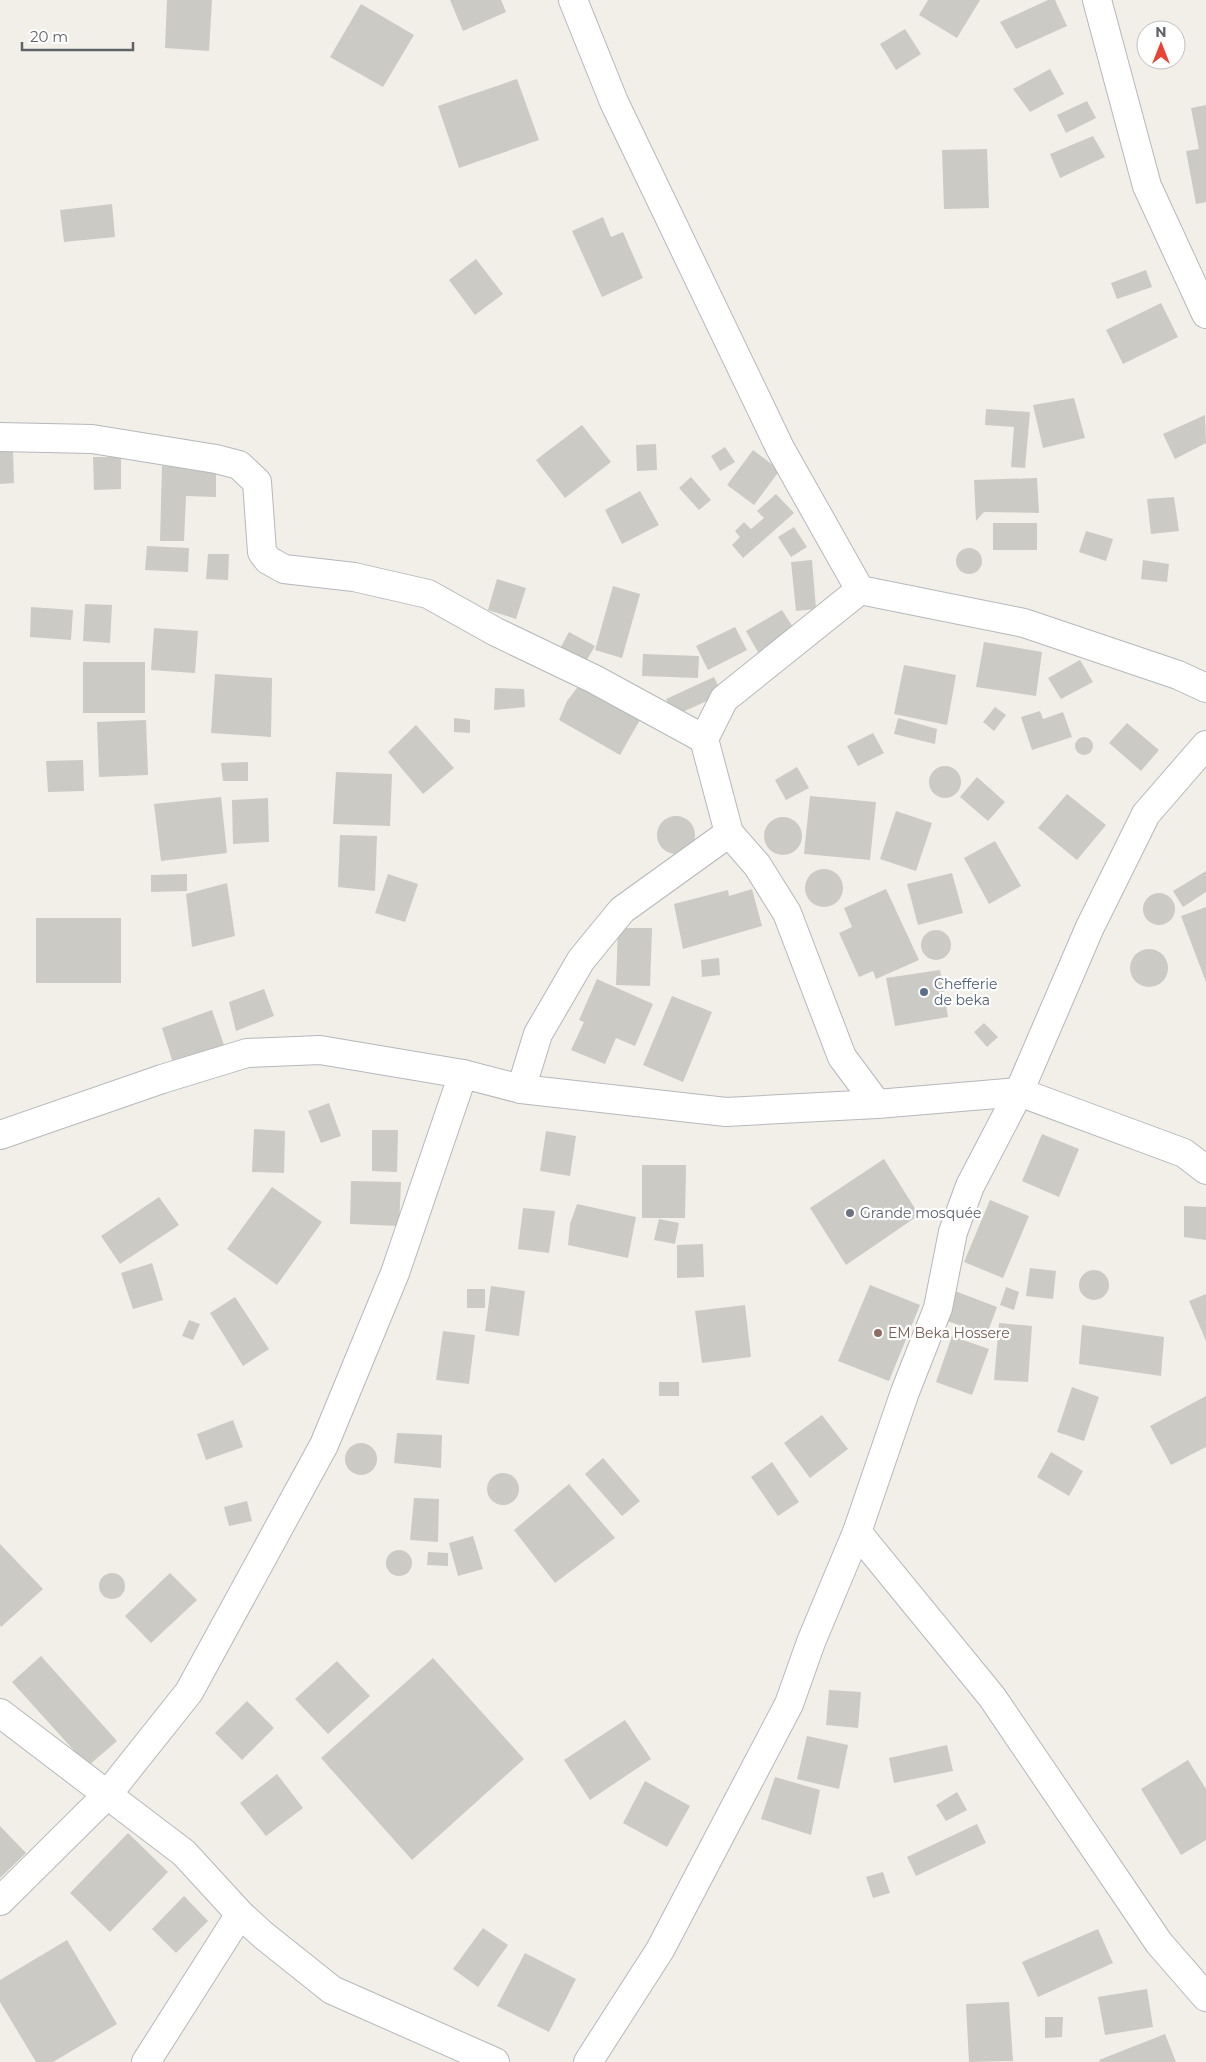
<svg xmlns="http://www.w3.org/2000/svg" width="1206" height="2062" font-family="Montserrat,sans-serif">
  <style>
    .building { fill: #cccac5 }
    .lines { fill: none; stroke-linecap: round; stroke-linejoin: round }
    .minor-casing { stroke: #b5b8bc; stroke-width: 30 }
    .minor { stroke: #fff; stroke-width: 28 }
    .service-dot { fill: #5c6f8a; stroke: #fff; stroke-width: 2 }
    .worship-dot { fill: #6b7280; stroke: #fff; stroke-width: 2 }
    .education-dot { fill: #8d6e63; stroke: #fff; stroke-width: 2 }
    .labels { text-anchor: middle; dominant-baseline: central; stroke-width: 4.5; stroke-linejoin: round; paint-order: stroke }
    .service-label { font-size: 14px; fill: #4e5e75; stroke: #fff; text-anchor: start }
    .worship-label { font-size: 14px; fill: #5b616d; stroke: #fff; text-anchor: start }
    .education-label { font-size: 14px; fill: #785e54; stroke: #fff; text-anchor: start }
  </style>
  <rect width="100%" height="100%" fill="#f1efe8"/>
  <g class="building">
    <path d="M167 0H212L209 51 165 48Z"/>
    <path d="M450 0H501L506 12 463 31Z"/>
    <path d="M928 0H980L957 38 919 15Z"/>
    <path d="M1048 0H1055L1067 26 1016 49 1000 22Z"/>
    <path d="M361 4 414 35 383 87 330 57Z"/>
    <path d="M905 29 921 54 896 70 880 44Z"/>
    <path d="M1050 69 1064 94 1030 112 1013 89Z"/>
    <path d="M517 79 539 140 459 168 438 106Z"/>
    <path d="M1087 101 1096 118 1066 133 1057 115Z"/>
    <path d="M1206 105V202L1196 204 1186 151 1199 149 1191 108Z"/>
    <path d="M1093 136 1105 157 1060 178 1050 154Z"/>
    <path d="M987 149 989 208 944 209 942 150Z"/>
    <path d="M112 204 115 237 64 242 60 210Z"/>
    <path d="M603 217 611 237 623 232 643 278 602 297 572 231Z"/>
    <path d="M476 259 503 294 475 315 449 280Z"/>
    <path d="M1146 270 1152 287 1117 299 1111 283Z"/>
    <path d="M1161 303 1178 337 1123 364 1106 330Z"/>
    <path d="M1074 398 1085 438 1043 448 1033 405Z"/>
    <path d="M986 409 1030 412 1025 468 1011 467 1014 427 985 425Z"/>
    <path d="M1205 415 1206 443 1175 459 1163 434Z"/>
    <path d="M582 425 611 462 565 498 536 460Z"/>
    <path d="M656 444 657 470 637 471 636 445Z"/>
    <path d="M725 447 735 462 720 471 711 456Z"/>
    <path d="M0 450H13L14 483 0 484Z"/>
    <path d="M753 450 780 470 754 505 727 485Z"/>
    <path d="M93 457H121V489L94 490Z"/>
    <path d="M162 466 188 467V470L216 471V497L186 496 184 541H160Z"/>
    <path d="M691 477 711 500 699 510 679 488Z"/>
    <path d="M1037 478 1039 513 984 512 976 521 974 480Z"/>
    <path d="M640 491 659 525 622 544 605 510Z"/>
    <path d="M776 494 794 513 743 558 732 545 740 537 735 531 744 522 751 529 764 518 757 511Z"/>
    <path d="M1174 497 1179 531 1151 534 1147 499Z"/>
    <rect x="993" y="523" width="44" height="27"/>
    <path d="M794 527 807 547 791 557 778 537Z"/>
    <path d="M1086 531 1113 539 1106 561 1079 552Z"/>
    <path d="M147 546 189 548 188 572 145 570Z"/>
    <circle cx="969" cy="561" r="13"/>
    <path d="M208 554H229L228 580 206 579Z"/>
    <path d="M812 560 816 609 796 611 791 562Z"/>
    <path d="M1143 560 1169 564 1167 582 1141 579Z"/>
    <path d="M497 579 526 588 516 619 488 610Z"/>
    <path d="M613 586 640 594 622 658 595 650Z"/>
    <path d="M85 604 112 605 110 643 83 641Z"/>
    <path d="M31 607 73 610 71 640 30 637Z"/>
    <path d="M782 610 796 632 759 654 746 631Z"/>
    <path d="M735 627 747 650 708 670 696 646Z"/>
    <path d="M154 628 198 631 195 673 151 670Z"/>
    <path d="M569 632 595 646 582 668 557 654Z"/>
    <path d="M984 642 1042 652 1036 696 976 687Z"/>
    <path d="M643 654 699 656 698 678 642 676Z"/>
    <path d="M1080 660 1093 682 1061 699 1048 678Z"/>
    <rect x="83" y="662" width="62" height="51"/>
    <path d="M904 665 956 675 947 725 894 714Z"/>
    <path d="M215 674 272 678 271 737 211 733Z"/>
    <path d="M714 677 722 694 674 716 666 699Z"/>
    <path d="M580 684 641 718 620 755 559 720 567 701Z"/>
    <path d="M495 688 524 689 525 707 494 710Z"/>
    <path d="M995 707 1006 715 994 731 983 722Z"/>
    <path d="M1040 711 1043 719 1063 712 1072 737 1032 750 1021 717Z"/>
    <path d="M454 718 470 720V733L454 732Z"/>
    <path d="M898 718 937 729 935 744 894 734Z"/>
    <path d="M146 720 148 775 99 777 97 722Z"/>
    <path d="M1127 723 1159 750 1141 771 1109 743Z"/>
    <path d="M416 725 454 768 423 794 388 752Z"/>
    <path d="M873 733 884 753 858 766 847 746Z"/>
    <circle cx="1084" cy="746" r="9"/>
    <path d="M83 760 84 791 48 792 46 761Z"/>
    <path d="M248 762V781H223L221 763Z"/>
    <circle cx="945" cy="782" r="16"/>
    <path d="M797 767 809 788 786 800 775 780Z"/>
    <path d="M336 772 392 774 390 826 333 824Z"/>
    <path d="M977 777 1005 802 988 821 960 797Z"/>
    <path d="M1067 794 1106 825 1077 860 1038 828Z"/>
    <path d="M810 796 876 802 870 860 804 854Z"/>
    <path d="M221 797 227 853 161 861 154 804Z"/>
    <path d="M268 798 269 842 233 844 232 800Z"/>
    <path d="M896 811 932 823 916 871 880 859Z"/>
    <circle cx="676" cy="835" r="19"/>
    <circle cx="783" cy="836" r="19"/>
    <path d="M340 835 377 836 375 891 338 887Z"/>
    <path d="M995 841 1021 886 989 904 964 858Z"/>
    <circle cx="824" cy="888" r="19"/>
    <path d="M1206 871V892L1183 907 1173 891Z"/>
    <path d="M952 873 963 913 918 925 907 884Z"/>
    <path d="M187 874V891L151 892V875Z"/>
    <path d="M388 874 418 884 405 922 375 913Z"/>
    <path d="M227 883 235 936 192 947 186 894Z"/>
    <path d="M752 889 762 926 683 949 674 904 728 890 729 896Z"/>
    <path d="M886 889 919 960 876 979 873 971 859 977 839 933 852 927 844 908Z"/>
    <circle cx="1159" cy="909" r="16"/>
    <path d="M1206 907V982L1181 916Z"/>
    <rect x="36" y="918" width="85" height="65"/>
    <path d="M618 928H652L650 986 616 985Z"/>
    <circle cx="936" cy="945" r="15"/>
    <circle cx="1149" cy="968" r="19"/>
    <path d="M719 958 720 975 702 977 701 960Z"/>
    <path d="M940 970 948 1017 895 1026 886 978Z"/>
    <path d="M597 979 653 1004 635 1046 616 1038 605 1064 571 1050 584 1022 579 1020Z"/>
    <path d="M264 989 274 1016 236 1031 229 1002Z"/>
    <path d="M672 996 712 1012 683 1082 643 1065Z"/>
    <path d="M212 1010 224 1045 173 1063 162 1028Z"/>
    <path d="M984 1023 998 1037 987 1047 974 1032Z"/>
    <path d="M329 1103 341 1136 321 1143 308 1111Z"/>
    <path d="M254 1129 285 1131 284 1173 252 1172Z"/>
    <path d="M372 1130H398L397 1172 372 1171Z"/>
    <path d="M546 1131 576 1136 570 1176 540 1171Z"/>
    <path d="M1042 1134 1079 1149 1059 1197 1022 1181Z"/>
    <path d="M884 1159 919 1215 846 1265 810 1208Z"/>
    <path d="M642 1165H686L685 1218H642Z"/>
    <path d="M351 1181 401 1182 399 1226 350 1224Z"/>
    <path d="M272 1187 322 1222 277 1285 227 1249Z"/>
    <path d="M159 1197 179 1225 120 1264 101 1236Z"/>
    <path d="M990 1200 1029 1216 1003 1278 964 1262Z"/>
    <path d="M577 1204 636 1217 628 1258 568 1245 570 1224Z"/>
    <path d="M1184 1206 1206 1207V1240L1184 1237Z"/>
    <path d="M523 1208 555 1211 549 1253 518 1249Z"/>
    <path d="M659 1219 679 1223 675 1244 654 1240Z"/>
    <path d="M703 1244 704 1277 677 1278V1245Z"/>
    <path d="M152 1263 163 1300 133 1309 121 1273Z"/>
    <path d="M1030 1268 1056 1271 1053 1299 1026 1296Z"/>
    <circle cx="1094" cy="1285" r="15"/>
    <path d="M870 1285 920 1305 889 1381 838 1361Z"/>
    <path d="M491 1286 525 1291 519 1336 485 1331Z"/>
    <path d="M1006 1287 1019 1292 1014 1310 1000 1305Z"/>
    <rect x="467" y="1289" width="18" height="19"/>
    <path d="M955 1291 997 1307 987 1334 944 1320Z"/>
    <path d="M1206 1294V1341L1189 1301Z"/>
    <path d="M235 1297 269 1349 243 1366 210 1313Z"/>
    <path d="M745 1305 751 1357 702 1363 695 1311Z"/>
    <path d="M189 1320 200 1324 193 1340 182 1336Z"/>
    <path d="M999 1323 1032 1326 1028 1382 994 1380Z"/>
    <path d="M1082 1325 1164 1337 1161 1376 1079 1364Z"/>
    <path d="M443 1331 475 1335 469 1384 436 1380Z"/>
    <path d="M952 1336 989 1349 972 1395 936 1382Z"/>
    <rect x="659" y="1382" width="20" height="14"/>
    <path d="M1072 1387 1099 1397 1084 1441 1057 1432Z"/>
    <path d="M1206 1396V1447L1171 1465 1150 1426Z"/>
    <path d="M822 1415 848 1449 810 1478 784 1443Z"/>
    <path d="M233 1420 243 1447 206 1460 197 1434Z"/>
    <path d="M397 1433 442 1435 441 1468 394 1463Z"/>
    <circle cx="361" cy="1459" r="16"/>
    <path d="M1051 1452 1083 1471 1069 1496 1037 1477Z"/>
    <path d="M603 1458 640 1501 622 1516 585 1474Z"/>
    <path d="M772 1462 799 1502 778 1516 751 1477Z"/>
    <circle cx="503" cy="1489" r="16"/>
    <path d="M569 1484 615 1538 555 1583 514 1530Z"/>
    <path d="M414 1498 439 1499 438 1542 410 1540Z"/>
    <path d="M247 1501 252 1521 229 1526 224 1507Z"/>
    <path d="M473 1536 483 1569 458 1576 449 1543Z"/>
    <path d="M0 1544 43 1589 1 1627 0 1625Z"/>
    <circle cx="399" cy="1563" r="13"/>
    <path d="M428 1552 448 1553V1566L427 1565Z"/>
    <path d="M170 1573 197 1600 151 1643 125 1616Z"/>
    <circle cx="112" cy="1586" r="13"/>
    <path d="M41 1656 117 1741 88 1766 12 1682Z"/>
    <path d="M433 1658 524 1759 412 1860 321 1758Z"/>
    <path d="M337 1661 370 1696 328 1734 295 1699Z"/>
    <path d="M829 1690 861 1692 858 1728 826 1725Z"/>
    <path d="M247 1701 274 1728 242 1760 215 1733Z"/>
    <path d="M625 1720 651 1759 590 1800 564 1760Z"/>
    <path d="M807 1736 848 1745 839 1789 797 1779Z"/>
    <path d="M947 1745 953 1771 894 1783 889 1758Z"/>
    <path d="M1188 1760 1206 1789V1840L1181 1855 1141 1789Z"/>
    <path d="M277 1774 303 1808 266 1836 240 1803Z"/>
    <path d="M775 1777 820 1790 811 1835 761 1819Z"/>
    <path d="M645 1781 690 1806 667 1847 623 1823Z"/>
    <path d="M957 1792 967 1810 946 1821 936 1805Z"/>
    <path d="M977 1824 986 1843 916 1876 907 1857Z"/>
    <path d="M0 1826 26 1853 0 1878Z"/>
    <path d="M128 1833 168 1872 110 1932 70 1893Z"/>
    <path d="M883 1872 890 1893 873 1898 866 1877Z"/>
    <path d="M184 1896 208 1921 176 1953 152 1929Z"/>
    <path d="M483 1928 508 1945 478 1987 453 1969Z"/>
    <path d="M1098 1929 1113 1963 1038 1997 1022 1962Z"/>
    <path d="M67 1940 117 2024 53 2062H36L0 2002V1980Z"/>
    <path d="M525 1953 576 1979 549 2032 497 2006Z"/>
    <path d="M1147 1989 1153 2027 1105 2035 1098 1997Z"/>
    <path d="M1009 2002 1013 2061 969 2062 966 2004Z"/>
    <path d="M1045 2017H1063L1062 2037 1045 2038Z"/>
    <path d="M1165 2034 1176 2062H1100L1099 2060Z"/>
  </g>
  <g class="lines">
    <g class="minor-casing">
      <g id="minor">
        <path d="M573 0 614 102 780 448 860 590 1024 623 1178 675 1206 688"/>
        <path d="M1097 0 1147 186 1206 314"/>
        <path d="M0 437 92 439 216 459 239 465 257 482 262 552 268 560 284 569 354 577 428 594 496 632 594 679 704 739"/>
        <path d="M860 590 724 699 704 739 729 833 757 865 787 913 842 1057 877 1104"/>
        <path d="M521 1089 538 1034 581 960 622 910 729 833"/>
        <path d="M0 1135 162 1079 247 1053 320 1050 463 1074 521 1089 726 1112 877 1104 1019 1092 1184 1153 1206 1170"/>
        <path d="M857 1532 992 1697 1159 1943 1206 1997"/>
        <path d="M0 1713 184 1853 240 1914 263 1935 332 1990 495 2062"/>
        <path d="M0 1901 107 1795 189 1692 324 1445 395 1273 463 1074"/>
        <path d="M146 2062 240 1914"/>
        <path d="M588 2062 660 1950 789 1704 811 1642 857 1532 905 1392 938 1308 953 1232 970 1186 1019 1092 1090 927 1146 814 1206 745"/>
      </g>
    </g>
    <use href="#minor" class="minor"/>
  </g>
  <circle class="service-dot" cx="924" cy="992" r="5"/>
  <circle class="worship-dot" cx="850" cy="1213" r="5"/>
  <circle class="education-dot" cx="878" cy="1333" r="5"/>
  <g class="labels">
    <g class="service-label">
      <text x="934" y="984">Chefferie<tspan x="934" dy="16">de beka</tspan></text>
    </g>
    <g class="worship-label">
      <text x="860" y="1213">Grande mosquée</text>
    </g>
    <g class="education-label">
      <text x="888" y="1333">EM Beka Hossere</text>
    </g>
  </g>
  <g transform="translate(1161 45)"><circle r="24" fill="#ffffff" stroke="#bfc1c3"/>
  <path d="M0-4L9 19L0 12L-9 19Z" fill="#ea4335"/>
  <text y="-8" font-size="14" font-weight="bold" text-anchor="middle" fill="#5f6368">N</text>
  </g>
  <path d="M22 42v8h111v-8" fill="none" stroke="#5f6368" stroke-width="2.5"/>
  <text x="30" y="42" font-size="15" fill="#5f6368" stroke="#ffffff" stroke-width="4" paint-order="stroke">20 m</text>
</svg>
